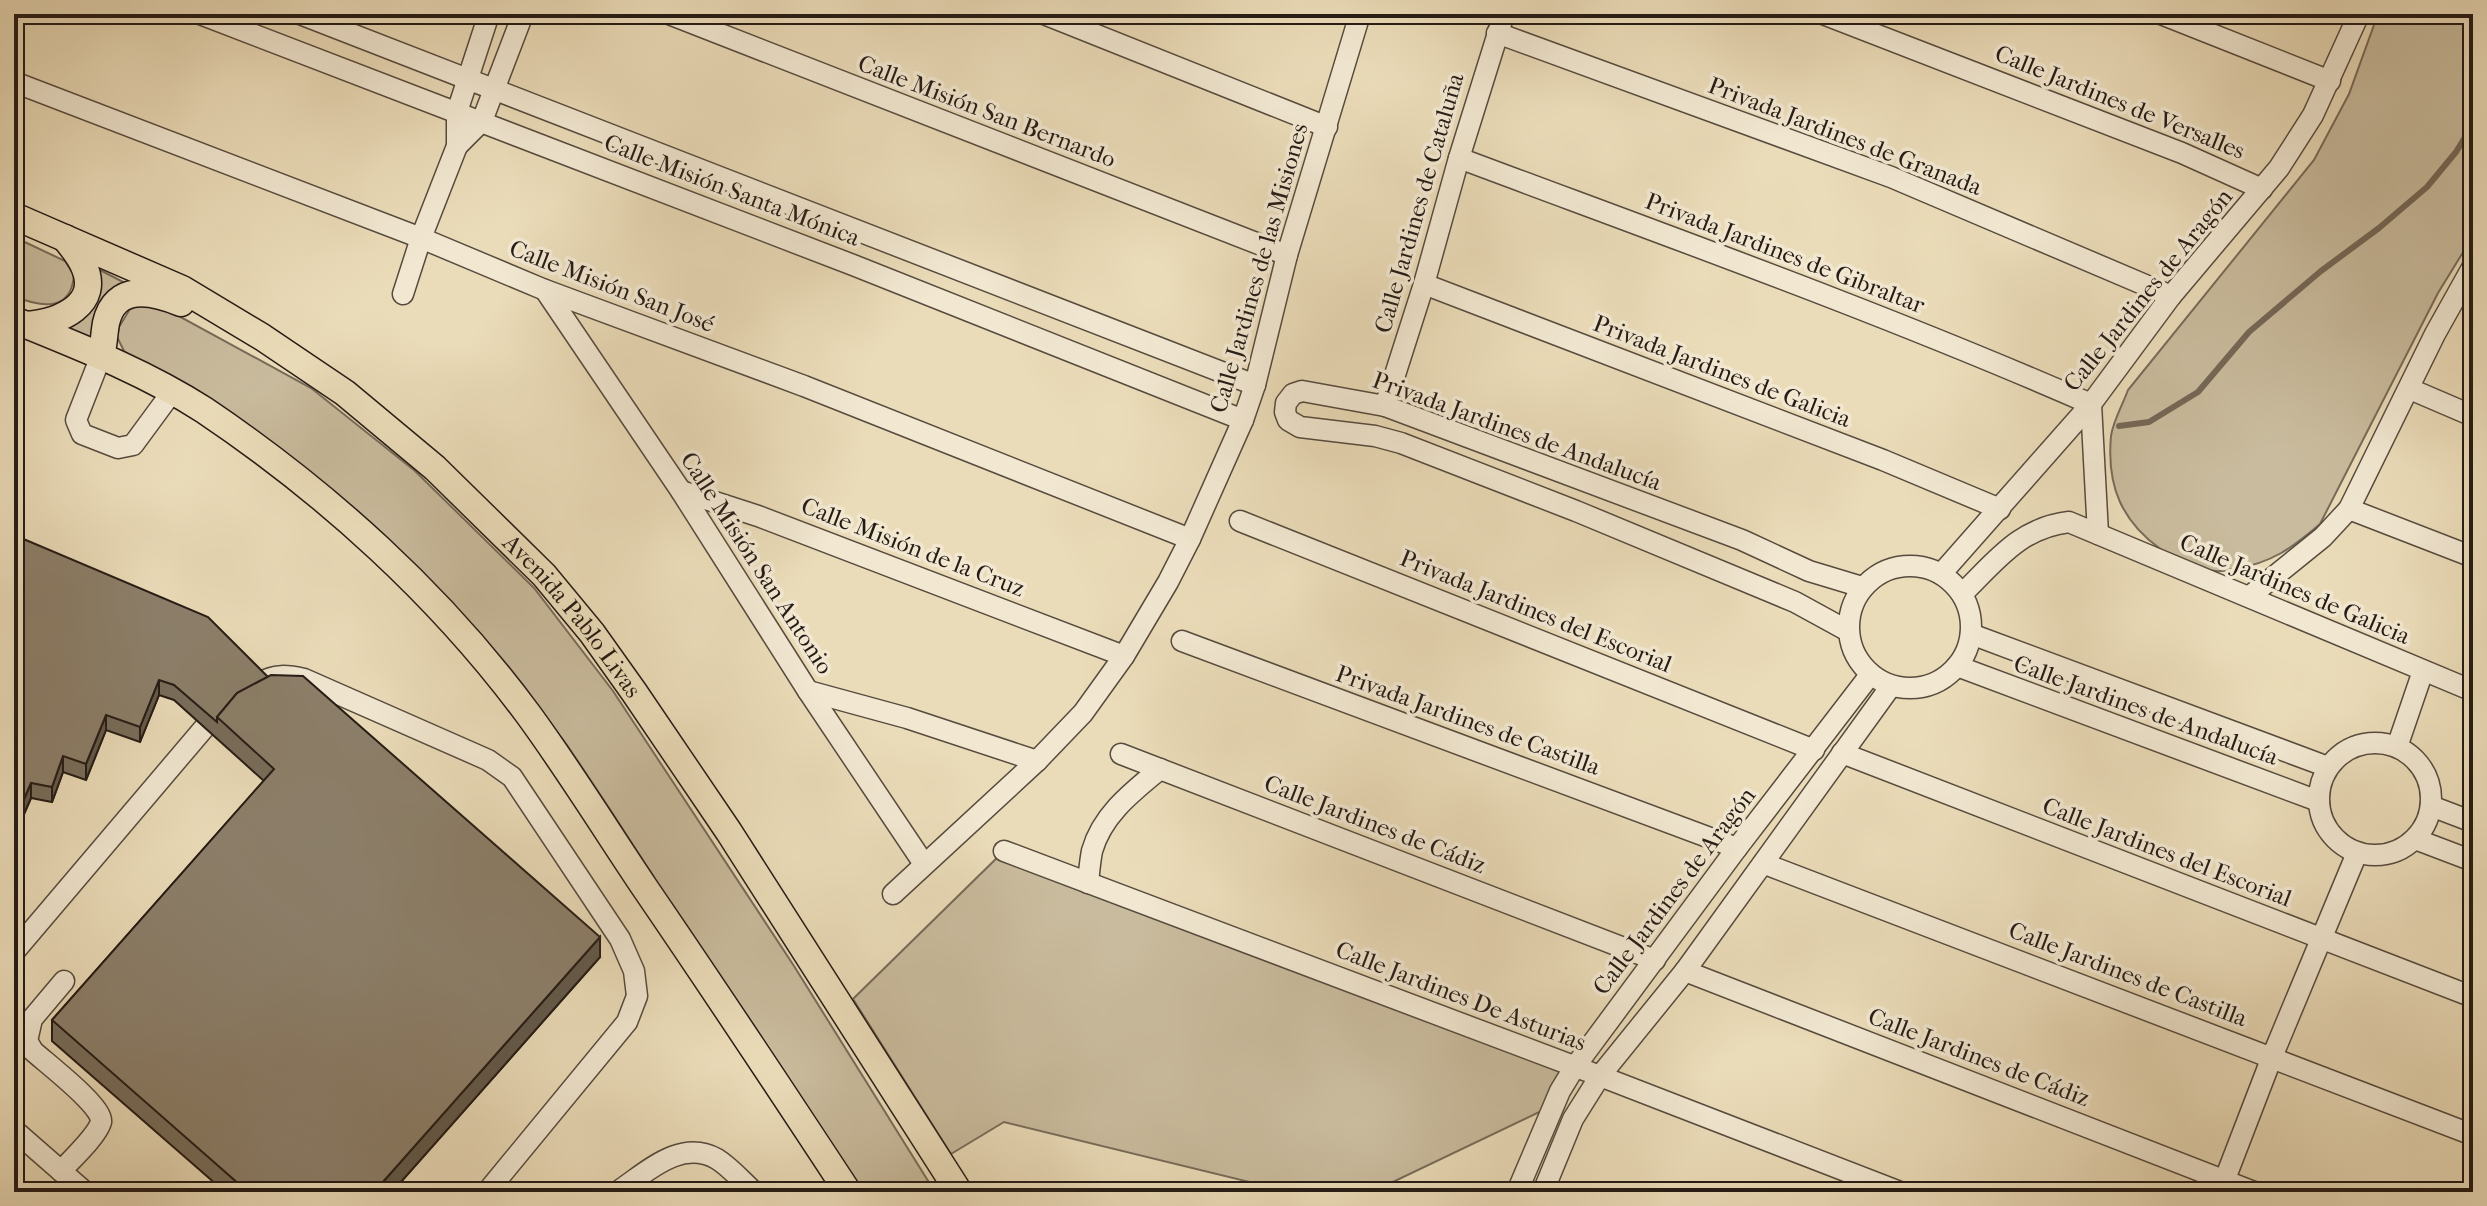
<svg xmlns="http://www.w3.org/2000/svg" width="2487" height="1206" font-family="'IM FELL French Canon',serif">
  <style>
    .green { fill: #c9bb9d; stroke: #776b59; stroke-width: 2 }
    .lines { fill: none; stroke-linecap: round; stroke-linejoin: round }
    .stream { stroke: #746756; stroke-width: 6 }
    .minor-casing { stroke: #564b3e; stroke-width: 23 }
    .major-casing { stroke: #251b15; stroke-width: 29 }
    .minor { stroke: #f2e8d2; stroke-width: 20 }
    .major { stroke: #ebdcb9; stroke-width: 26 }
    .wall { fill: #786d5b; stroke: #251b15; stroke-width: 2 }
    .shaded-wall { fill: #62594a; stroke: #251b15; stroke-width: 2 }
    .building { fill: #8c7f6a; stroke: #251b15; stroke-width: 2 }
    .labels { text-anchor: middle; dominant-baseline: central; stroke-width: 7; stroke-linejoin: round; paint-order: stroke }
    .street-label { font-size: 24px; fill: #251b15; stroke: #f2e8d2 }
  </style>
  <rect width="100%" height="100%" fill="#ebdcb9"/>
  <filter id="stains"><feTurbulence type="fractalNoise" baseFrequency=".0025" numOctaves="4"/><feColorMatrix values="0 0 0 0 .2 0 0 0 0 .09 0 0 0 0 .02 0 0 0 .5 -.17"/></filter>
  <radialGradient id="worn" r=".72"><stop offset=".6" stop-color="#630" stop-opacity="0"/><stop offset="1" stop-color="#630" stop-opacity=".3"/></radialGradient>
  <g class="green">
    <path d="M2378 14H2473V236L2438 293 2320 524C2292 548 2272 563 2234 569 2229 570 2222 572 2216 571 2178 568 2136 537 2120 502 2111 482 2109 458 2111 436 2113 421 2123 404 2128 390L2314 160 2349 94Z"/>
    <path d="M14 237 65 261 74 275C71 313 40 307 14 296Z"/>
    <path d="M100 270 127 284 93 341 63 326 100 287Z"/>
    <path d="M142 303H155L311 388 415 471 534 588 613 691 794 966 935 1192H855L611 811 567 745 524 688 432 582 387 539 244 422 203 396 139 363 124 351 117 337 119 327 130 309Z"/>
    <path d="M1004 851 1574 1068 1554 1105 1372 1192H1290L1004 1122 951 1154 853 999Z"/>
  </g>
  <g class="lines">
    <path class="stream" d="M2119 426 2149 422 2198 392 2249 332 2321 271 2379 228 2427 187 2456 152 2473 124"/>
    <g class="minor-casing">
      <g id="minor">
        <path d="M200 14 853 265 1243 420"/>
        <path d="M300 14 1255 385"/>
        <path d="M669 14 1287 255"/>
        <path d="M1044 14 1327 127"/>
        <path d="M1823 14 2182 153 2262 189"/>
        <path d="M2161 14 2330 81"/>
        <path d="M1497 33 1891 177 2171 296"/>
        <path d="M14 82 421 238 545 290 804 386 1190 539"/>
        <path d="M457 146 482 121 523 14"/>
        <path d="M1459 158C1670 237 1883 313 2091 404L2098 534"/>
        <path d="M1424 284 1883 460 2000 509"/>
        <path d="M545 290 681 491 808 691 924 864"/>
        <path d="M403 294 421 238 457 146V112L489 14"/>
        <path d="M101 356 76 420 82 434 118 448 133 445 172 392"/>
        <path d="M2410 389 2473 416"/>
        <path d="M1385 406 1424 284 1459 158 1504 14"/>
        <path d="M681 491 758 516 1124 656"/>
        <path d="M2349 509 2473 557"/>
        <path d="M1240 521 1814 750"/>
        <circle cx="1910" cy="627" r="61"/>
        <path d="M1941 574 2091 404 2171 296 2279 168 2313 115 2359 14"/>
        <path d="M1962 594C1996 561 2019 528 2069 522L2473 691"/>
        <path d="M2250 596 2323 537 2349 509 2435 334 2473 266"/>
        <path d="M1848 631 1795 602 1576 511 1401 443 1375 436 1300 427 1288 420 1285 412 1286 403 1293 394 1302 391 1385 406 1742 540 1809 571 1862 587"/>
        <path d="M1971 634 2328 767"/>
        <path d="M1182 641 1737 848"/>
        <path d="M1957 666 2318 801"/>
        <path d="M259 683C275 674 287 675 304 679L488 760 512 777 620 939 634 971 637 996 627 1022 487 1192"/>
        <path d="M808 691 907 718 1037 761"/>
        <circle cx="2375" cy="799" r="56"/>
        <path d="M2397 747 2423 671"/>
        <path d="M1842 753 2473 997"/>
        <path d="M1121 754 1655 960"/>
        <path d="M2431 806 2473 822"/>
        <path d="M2415 839 2473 861"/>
        <path d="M1004 851 1600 1076 1900 1192"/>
        <path d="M1765 864 2473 1135"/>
        <path d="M1088 883C1089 873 1090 861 1092 851 1102 815 1132 792 1160 769"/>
        <path d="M893 894 1037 761 1083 713 1124 656 1168 582 1190 539 1243 420 1255 385 1287 255 1360 14"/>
        <path d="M14 952 205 727"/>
        <path d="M1685 971 2254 1192"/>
        <path d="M14 1130 85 1192"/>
        <path d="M61 1171C71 1160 97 1136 101 1122 104 1107 46 1063 33 1051L27 1041 32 1019 64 981"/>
        <path d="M617 1192C646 1173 680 1138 717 1159 730 1167 742 1181 754 1192"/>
        <path d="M1517 1192 1560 1091 1574 1068 1737 848 1870 675"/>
        <path d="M1543 1192 1573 1119 1600 1076 1685 971 1891 686"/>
        <path d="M2220 1192 2272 1057 2357 853"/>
      </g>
    </g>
    <g class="major-casing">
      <g id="major">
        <path id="s1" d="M14 216 182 289 262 337 345 393 435 468 544 575 592 633 634 692 729 832 959 1192"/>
        <path d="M14 320C78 346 145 372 204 410 326 492 440 595 528 714 569 770 606 830 645 888 714 989 781 1090 848 1192"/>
        <path d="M27 325C59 322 103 305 83 264 79 255 71 246 65 238"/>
        <path d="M101 356C104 345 104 334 106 323 115 283 152 291 181 303"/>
      </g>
    </g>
    <use href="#minor" class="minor"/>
    <use href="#major" class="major"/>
  </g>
  <path class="wall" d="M14 535 268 677 600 957 392 1192H225L52 1041V1020L264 781 174 700 159 695 140 742 106 730 86 780 63 772 52 802 31 798 14 837Z"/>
  <g class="shaded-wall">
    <path d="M159 680V695L140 742V727Z"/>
    <path d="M106 715V730L86 780V764Z"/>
    <path d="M63 756V772L52 802V787Z"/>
    <path d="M31 783V798L14 837V822Z"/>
    <path d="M600 937V957L392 1192H374Z"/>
  </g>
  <g class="building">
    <path d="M14 535 208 617 268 677 237 693 217 717V722L174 685 159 680 140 727 106 715 86 764 63 756 52 787 31 783 14 822Z"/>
    <path d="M271 675 303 676 600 937 374 1192H248L52 1020 274 769 217 717 237 693Z"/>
  </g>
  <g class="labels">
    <g class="street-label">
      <text transform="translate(2120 102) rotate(22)">Calle Jardines de Versalles</text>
      <text transform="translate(987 111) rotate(21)">Calle Misión San Bernardo</text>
      <text transform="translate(1845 136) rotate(21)">Privada Jardines de Granada</text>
      <text transform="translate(732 190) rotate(21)">Calle Misión Santa Mónica</text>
      <text transform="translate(1419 203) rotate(-74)">Calle Jardines de Cataluña</text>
      <text transform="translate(1785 253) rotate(21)">Privada Jardines de Gibraltar</text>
      <text transform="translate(1259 268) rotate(-74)">Calle Jardines de las Misiones</text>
      <text transform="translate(612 286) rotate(21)">Calle Misión San José</text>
      <text transform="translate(2148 290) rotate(-51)">Calle Jardines de Aragón</text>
      <text transform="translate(1722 371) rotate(21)">Privada Jardines de Galicia</text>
      <text transform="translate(1517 431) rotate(20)">Privada Jardines de Andalucía</text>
      <text transform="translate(913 547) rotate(21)">Calle Misión de la Cruz</text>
      <text transform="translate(757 563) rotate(57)">Calle Misión San Antonio</text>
      <text transform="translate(2295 589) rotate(23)">Calle Jardines de Galicia</text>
      <text transform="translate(1536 611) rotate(22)">Privada Jardines del Escorial</text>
      <text stroke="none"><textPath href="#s1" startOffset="696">Avenida Pablo Livas</textPath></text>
      <text transform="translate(2146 710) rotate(20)">Calle Jardines de Andalucía</text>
      <text transform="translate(1468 720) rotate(20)">Privada Jardines de Castilla</text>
      <text transform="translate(1375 824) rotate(21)">Calle Jardines de Cádiz</text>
      <text transform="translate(2167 852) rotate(21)">Calle Jardines del Escorial</text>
      <text transform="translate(1674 891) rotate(-53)">Calle Jardines de Aragón</text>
      <text transform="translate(2128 974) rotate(21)">Calle Jardines de Castilla</text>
      <text transform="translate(1461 996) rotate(21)">Calle Jardines De Asturias</text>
      <text transform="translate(1979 1057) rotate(21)">Calle Jardines de Cádiz</text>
    </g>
  </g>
  <rect width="2487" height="1206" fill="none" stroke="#ebdcb9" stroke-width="48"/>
  <rect x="16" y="16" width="2455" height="1174" fill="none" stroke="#251b15" stroke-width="4"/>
  <rect x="24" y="24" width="2439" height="1158" fill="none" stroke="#251b15" stroke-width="2"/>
  <rect width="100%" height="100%" filter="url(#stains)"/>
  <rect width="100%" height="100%" fill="url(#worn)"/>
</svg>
